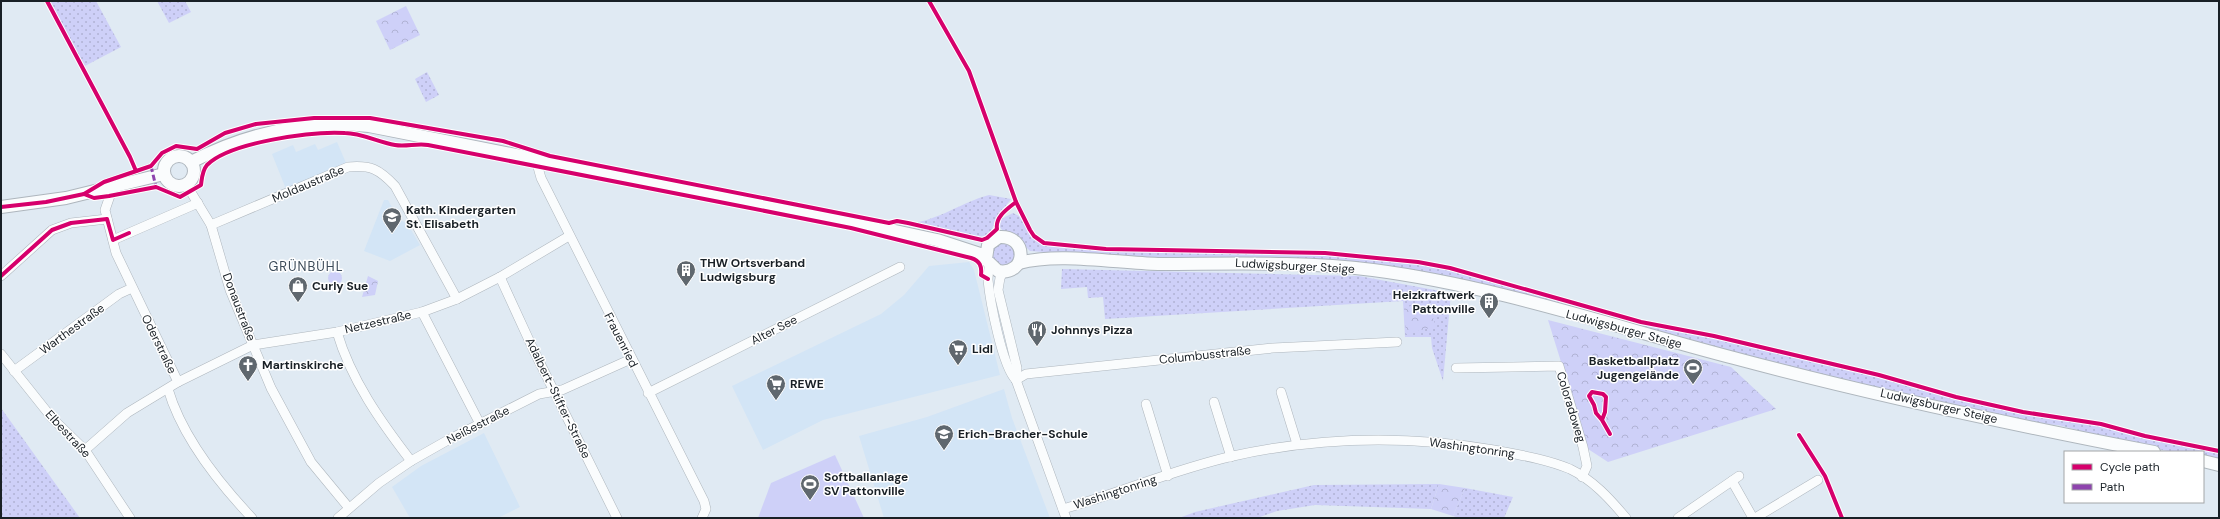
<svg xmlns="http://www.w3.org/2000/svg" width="2220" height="519" font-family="'DM Sans',sans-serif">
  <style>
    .built { fill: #d3e5f6 }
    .grass { fill: url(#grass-dots) }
    .park { fill: url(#park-crowns) }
    .pitch { fill: #ced0f8 }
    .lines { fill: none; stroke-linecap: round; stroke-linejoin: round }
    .minor-casing { stroke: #aeb6bd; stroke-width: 10 }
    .major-casing { stroke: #aeb6bd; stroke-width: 14 }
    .minor { stroke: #fafcfd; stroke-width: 9 }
    .major { stroke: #fafcfd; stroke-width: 12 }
    .quiet { stroke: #8e44ad; stroke-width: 3; stroke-dasharray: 6 3; stroke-linecap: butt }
    .cycleway-casing { stroke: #fff; stroke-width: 6 }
    .cycleway { stroke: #d6006c; stroke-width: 4 }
    .labels { text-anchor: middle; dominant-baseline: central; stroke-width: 3; stroke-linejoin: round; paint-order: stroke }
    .street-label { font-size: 12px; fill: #192026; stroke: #fff }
    .poi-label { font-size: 12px; font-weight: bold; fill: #192026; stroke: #fff; text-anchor: start }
    .neighbourhood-label { font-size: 13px; letter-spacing: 1px; fill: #3b4a58; stroke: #fff }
  </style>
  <defs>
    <pattern id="grass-dots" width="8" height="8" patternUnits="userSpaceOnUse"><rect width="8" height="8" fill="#ced0f8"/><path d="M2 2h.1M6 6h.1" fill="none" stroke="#b0b2d4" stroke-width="1.8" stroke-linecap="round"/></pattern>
    <pattern id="park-crowns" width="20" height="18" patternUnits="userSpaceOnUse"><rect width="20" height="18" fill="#ced0f8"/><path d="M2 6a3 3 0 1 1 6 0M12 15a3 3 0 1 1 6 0" fill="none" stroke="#b0b2d4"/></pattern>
  </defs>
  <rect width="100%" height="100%" fill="#e0eaf3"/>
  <g class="built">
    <path d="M337 142 346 163 286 189 272 154 293 145 296 152 315 144 318 150Z"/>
    <path d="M384 200H388L399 220 407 223 420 245 390 261 364 251Z"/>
    <path d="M969 262 974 270 1000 375 823 420 763 450 732 386 881 314 904 295 929 266Z"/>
    <path d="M1004 389 1012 418 1050 518H884L859 436 927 417Z"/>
    <path d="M484 433 520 507 498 518H410L392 487 421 466Z"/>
  </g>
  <g class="grass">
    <path d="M47 1H96L121 47 83 67Z"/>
    <path d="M157 1H185L191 12 169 23Z"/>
    <path d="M427 72 439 95 426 102 415 79Z"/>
    <path d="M989 195 1011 199 996 219 990 234 984 238 971 239 912 223C939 220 962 202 989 195Z"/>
    <path d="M1013 213 1019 216 1032 237 1035 236 1041 242 1082 247 1162 251 1314 252 1363 255 1439 266 1639 322 1792 353 1874 373 1949 395 2022 411 2051 414 2219 451V461L2203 458V452H2173L2094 437 2078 430 2058 425 2026 423 1902 396 1456 281 1030 251 1019 240 1005 234 1000 227 1001 219Z"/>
    <path d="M999 241 1012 244 1016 257 1010 265 1000 266 992 261V247Z"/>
    <path d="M1062 269 1359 276 1451 293 1443 381 1432 348 1431 337H1405L1403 301 1105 319 1103 297 1088 298 1087 287 1061 289Z"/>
    <path d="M1 408 80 518H1Z"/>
    <path d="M1439 484 1431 509 1315 505 1277 511 1257 518H1179L1195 512 1314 485Z"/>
    <path d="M1465 488 1513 497 1504 518H1459L1453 516Z"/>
  </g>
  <g class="park">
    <path d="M406 6 420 35 390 50 376 21Z"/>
    <circle cx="335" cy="278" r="7"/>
    <path d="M368 276 378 281 375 295 362 297Z"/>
    <path d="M1428 301 1435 324 1434 327 1406 334 1404 308Z"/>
    <path d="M1548 320 1731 367 1776 409 1608 462 1588 449Z"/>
    <path d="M1439 484 1465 488 1453 516 1431 509Z"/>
  </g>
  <path class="pitch" d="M835 455 864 518H758L771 483Z"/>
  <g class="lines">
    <g class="minor-casing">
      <g id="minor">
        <path d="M536 160 541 178 704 501 706 509 702 518"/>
        <path d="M186 184 211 225 230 290 271 388 311 462 349 508"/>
        <path d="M211 225 348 167C371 165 379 169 395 186L457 299"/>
        <path d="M113 240 198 203"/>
        <path d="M989 265C989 270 988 275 988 280 990 301 1002 366 1016 380L1066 518"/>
        <path d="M1003 272 1000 278 998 290 1017 368 1016 380"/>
        <path d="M1 276 52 230 71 223 107 219"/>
        <path d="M500 277 534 351 617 518"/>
        <path d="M422 312 480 424"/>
        <path d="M337 332C351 380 381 422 411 461"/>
        <path d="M1 354 52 418 85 450 130 518"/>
        <path d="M1456 368 1559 366 1583 447 1587 466 1582 477"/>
        <path d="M14 371 119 294 132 288"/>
        <path d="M1016 380 1026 374 1273 348 1397 342"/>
        <path d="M178 382 253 345 337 332 422 312 457 299 500 277 569 236"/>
        <path d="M168 389C182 437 218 482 252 518"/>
        <path d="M1281 392 1297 444"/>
        <path d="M648 393 900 267"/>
        <path d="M1214 402 1231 457"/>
        <path d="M1146 404 1168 476"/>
        <path d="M85 450 127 413 178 382 116 253 105 210 113 187"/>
        <path d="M1732 481 1753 518"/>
        <path d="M1063 509C1120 493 1175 469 1233 456 1319 437 1407 435 1494 450 1520 455 1546 459 1570 469 1593 480 1610 499 1626 518"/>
        <path d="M338 518 379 483 411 461 448 440 539 394 562 390 631 359"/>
        <path d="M1678 518 1739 476"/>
        <path d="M1755 518 1818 480"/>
      </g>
    </g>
    <g class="major-casing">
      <g id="major">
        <circle cx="179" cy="171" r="15"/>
        <path d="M191 162C247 133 305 120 369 126L825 216 937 240 980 254 998 271C1027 276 1029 235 999 237L988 245 986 259"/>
        <path d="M1 207 66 198 164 174"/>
        <path d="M1019 263C1057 252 1117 263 1158 264 1230 264 1301 261 1373 270 1496 286 1615 327 1734 358 1872 395 2014 425 2154 452"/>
        <path d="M2203 461 2219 465"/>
      </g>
    </g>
    <use href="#minor" class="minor"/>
    <use href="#major" class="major"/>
    <path class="quiet" d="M151 166 156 187"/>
    <g class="cycleway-casing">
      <g id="cycleway">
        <path d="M47 1 130 157 136 171"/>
        <path d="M84 194 94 198 109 196 156 187 180 197 201 185C202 178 202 171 207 165 230 142 313 131 345 133 361 133 378 142 395 145 406 147 417 143 428 145L740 206 851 228 971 258C980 261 982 266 981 275L988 279"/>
        <path d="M1016 202 1030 230 1034 236 1044 243 1106 249 1325 253 1418 262 1450 268 1641 322 1714 336 1879 375 1956 397 2023 412 2101 424 2145 436 2219 451"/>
        <path d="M1 207 46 202 84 194 104 182 151 166 162 153 176 146 197 149 225 133 256 124 314 118H370L503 141 550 156 889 223 897 221 908 223 982 240 987 238 997 229C995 217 1007 209 1016 202L969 71 929 1"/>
        <path d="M1 276 52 230 71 223 107 219 113 240 129 233"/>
        <path d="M1602 420 1605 412 1606 397 1603 394 1592 392 1589 396 1594 405 1596 413 1602 420 1610 434"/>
        <path d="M1799 435 1825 476 1842 518"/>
      </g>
    </g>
    <use href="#cycleway" class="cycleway"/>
  </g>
  <defs>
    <g id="school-pin" transform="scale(1)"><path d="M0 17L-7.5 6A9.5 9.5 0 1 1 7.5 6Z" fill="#5f676e" stroke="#fff"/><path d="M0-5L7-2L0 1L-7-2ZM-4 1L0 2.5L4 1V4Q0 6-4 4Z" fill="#fff"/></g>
    <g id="building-pin" transform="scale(1)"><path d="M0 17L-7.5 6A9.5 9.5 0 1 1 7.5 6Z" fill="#5f676e" stroke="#fff"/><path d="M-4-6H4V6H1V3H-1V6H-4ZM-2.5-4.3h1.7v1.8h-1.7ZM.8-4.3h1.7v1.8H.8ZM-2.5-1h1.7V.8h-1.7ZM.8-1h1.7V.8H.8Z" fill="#fff"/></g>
    <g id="shop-pin" transform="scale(1)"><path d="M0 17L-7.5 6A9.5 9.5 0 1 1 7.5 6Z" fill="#5f676e" stroke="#fff"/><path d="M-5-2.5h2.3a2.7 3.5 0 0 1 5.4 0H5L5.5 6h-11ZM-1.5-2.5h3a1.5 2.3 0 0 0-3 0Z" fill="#fff"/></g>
    <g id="restaurant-pin" transform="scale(1)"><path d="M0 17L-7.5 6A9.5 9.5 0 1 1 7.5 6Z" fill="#5f676e" stroke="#fff"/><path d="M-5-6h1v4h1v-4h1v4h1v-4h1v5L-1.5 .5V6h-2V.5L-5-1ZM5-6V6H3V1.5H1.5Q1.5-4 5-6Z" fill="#fff"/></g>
    <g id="supermarket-pin" transform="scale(1)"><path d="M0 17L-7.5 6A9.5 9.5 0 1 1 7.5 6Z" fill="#5f676e" stroke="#fff"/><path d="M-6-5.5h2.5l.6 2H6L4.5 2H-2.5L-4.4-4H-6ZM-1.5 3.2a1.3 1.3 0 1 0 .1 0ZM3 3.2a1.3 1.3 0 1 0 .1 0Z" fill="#fff"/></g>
    <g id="church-pin" transform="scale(1)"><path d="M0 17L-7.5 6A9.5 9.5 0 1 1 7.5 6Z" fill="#5f676e" stroke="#fff"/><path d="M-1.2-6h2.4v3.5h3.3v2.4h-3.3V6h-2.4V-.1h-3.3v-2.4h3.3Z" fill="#fff"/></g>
    <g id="stadium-pin" transform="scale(1)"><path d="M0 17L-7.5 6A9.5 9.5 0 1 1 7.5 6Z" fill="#5f676e" stroke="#fff"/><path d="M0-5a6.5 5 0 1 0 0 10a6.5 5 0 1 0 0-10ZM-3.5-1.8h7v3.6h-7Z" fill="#fff"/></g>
  </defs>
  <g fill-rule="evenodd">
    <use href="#school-pin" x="392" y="217"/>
    <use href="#building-pin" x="686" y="270"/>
    <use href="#shop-pin" x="298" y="286"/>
    <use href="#building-pin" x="1489" y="302"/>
    <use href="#restaurant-pin" x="1037" y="330"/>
    <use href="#supermarket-pin" x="958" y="349"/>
    <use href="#church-pin" x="248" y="365"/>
    <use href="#stadium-pin" x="1693" y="368"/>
    <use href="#supermarket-pin" x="776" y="384"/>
    <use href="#school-pin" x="944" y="434"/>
    <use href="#stadium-pin" x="810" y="484"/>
  </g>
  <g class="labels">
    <g class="street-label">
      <text transform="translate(308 184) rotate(-23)">Moldaustraße</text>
      <text transform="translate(1295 266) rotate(3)">Ludwigsburger Steige</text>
      <text transform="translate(239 307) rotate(69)">Donaustraße</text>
      <text transform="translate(378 322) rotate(-13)">Netzestraße</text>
      <text transform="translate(72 329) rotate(-36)">Warthestraße</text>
      <text transform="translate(1624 329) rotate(15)">Ludwigsburger Steige</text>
      <text transform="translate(774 330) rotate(-27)">Alter See</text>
      <text transform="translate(621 340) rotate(63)">Frauenried</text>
      <text transform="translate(159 344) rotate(64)">Oderstraße</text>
      <text transform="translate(1205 355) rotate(-6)">Columbusstraße</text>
      <text transform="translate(558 398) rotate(64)">Adalbert-Stifter-Straße</text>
      <text transform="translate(1939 406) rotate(13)">Ludwigsburger Steige</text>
      <text transform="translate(1571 407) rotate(73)">Coloradoweg</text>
      <text transform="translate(478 425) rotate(-27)">Neißestraße</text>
      <text transform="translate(68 434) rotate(47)">Elbestraße</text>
      <text transform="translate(1472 448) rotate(8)">Washingtonring</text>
      <text transform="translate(1115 492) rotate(-18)">Washingtonring</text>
    </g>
    <g class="poi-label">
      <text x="406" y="210">Kath. Kindergarten<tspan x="406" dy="14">St. Elisabeth</tspan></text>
      <text x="700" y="263">THW Ortsverband<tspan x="700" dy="14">Ludwigsburg</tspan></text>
      <text x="312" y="286">Curly Sue</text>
      <text x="1475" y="295" text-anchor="end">Heizkraftwerk<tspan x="1475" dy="14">Pattonville</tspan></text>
      <text x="1051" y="330">Johnnys Pizza</text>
      <text x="972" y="349">Lidl</text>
      <text x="1679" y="361" text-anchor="end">Basketballplatz<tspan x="1679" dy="14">Jugengelände</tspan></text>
      <text x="262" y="365">Martinskirche</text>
      <text x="790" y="384">REWE</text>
      <text x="958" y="434">Erich-Bracher-Schule</text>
      <text x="824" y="477">Softballanlage<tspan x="824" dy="14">SV Pattonville</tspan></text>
    </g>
    <g class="neighbourhood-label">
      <text x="306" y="266">GRÜNBÜHL</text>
    </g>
  </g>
  <rect width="2220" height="519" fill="none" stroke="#192026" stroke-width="4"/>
  <rect x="2064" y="451" width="140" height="52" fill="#ffffff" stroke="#a3a6a8"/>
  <rect x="2072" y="464" width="20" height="6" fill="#d6006c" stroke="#a3a6a8"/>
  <text x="2100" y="471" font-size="12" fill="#192026">Cycle path</text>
  <rect x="2072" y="484" width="20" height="6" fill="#8e44ad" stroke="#a3a6a8"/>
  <text x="2100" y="491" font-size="12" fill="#192026">Path</text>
</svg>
